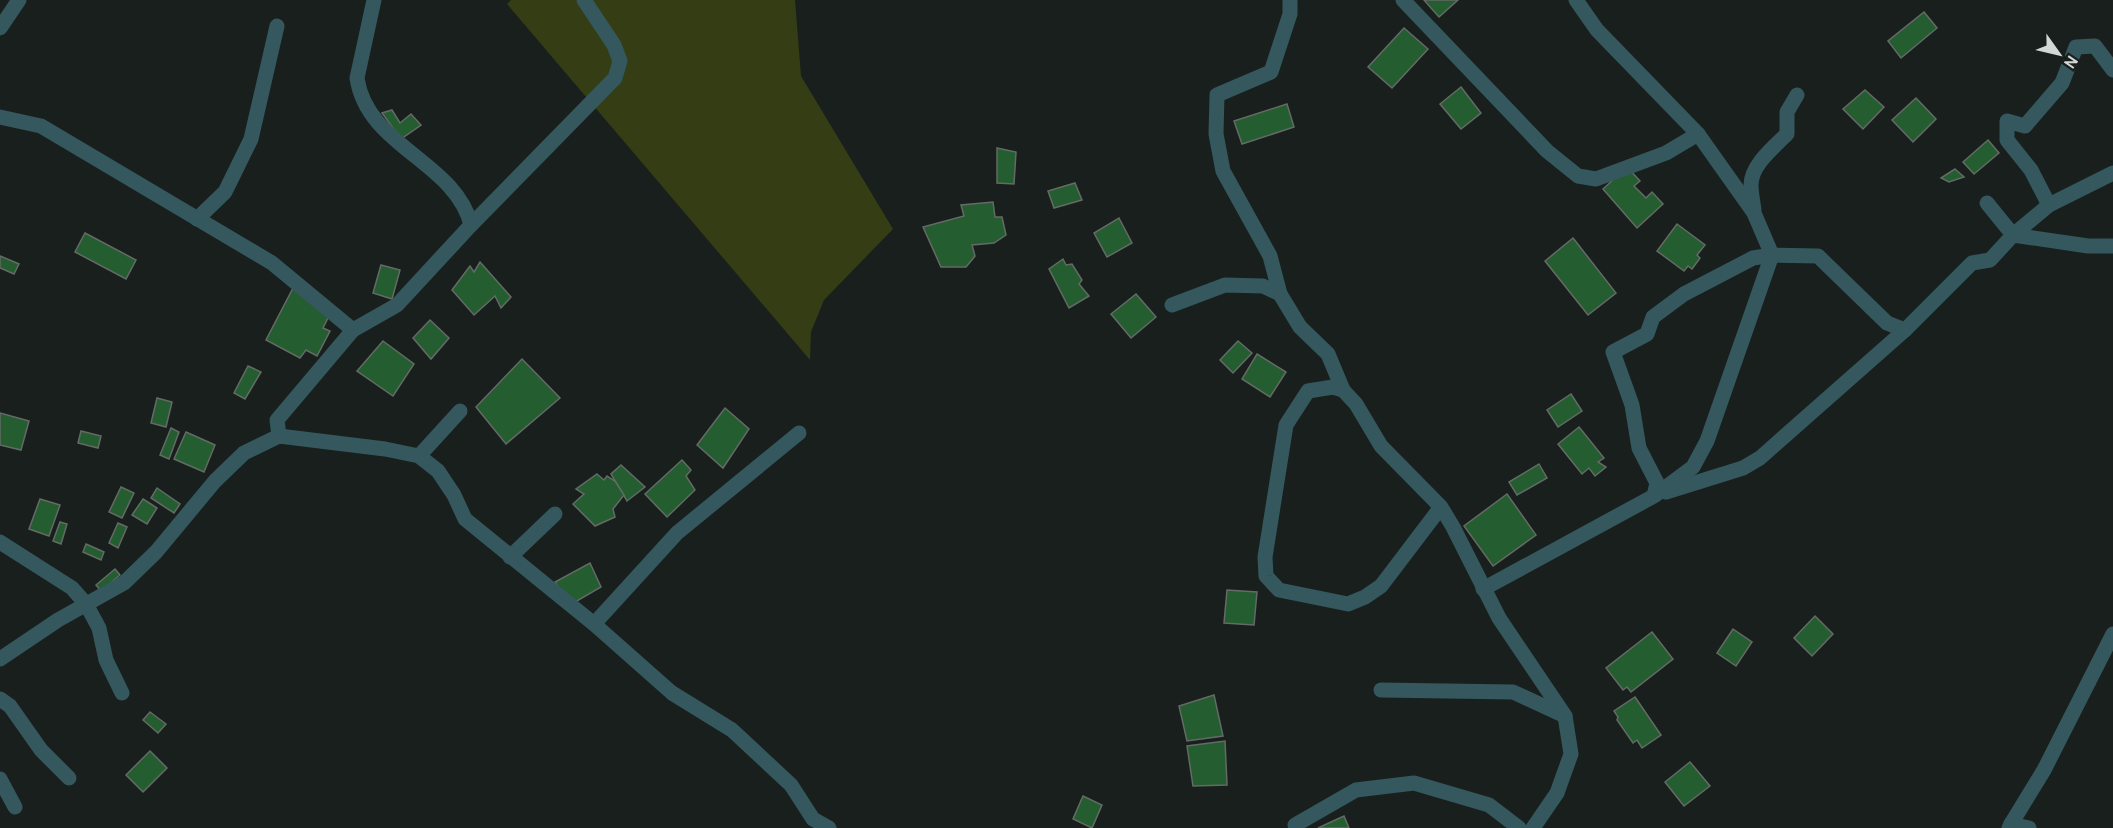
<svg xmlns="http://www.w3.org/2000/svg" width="2113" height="828" font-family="Cabin,sans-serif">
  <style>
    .green { fill: #353d15 }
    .building { fill: #235d30; stroke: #656a66; stroke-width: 1.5 }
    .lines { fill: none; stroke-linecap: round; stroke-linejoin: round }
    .street { stroke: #34585d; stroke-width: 15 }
  </style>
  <rect width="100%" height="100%" fill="#191f1d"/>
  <path class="green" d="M511 0H795L801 76 893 229 824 300 811 332 810 360 507 4Z"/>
  <g class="building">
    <path d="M1424 0H1458L1439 17Z"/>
    <path d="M1924 12 1937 28 1901 58 1888 41Z"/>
    <path d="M1404 28 1428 49 1392 88 1368 67Z"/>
    <path d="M1461 87 1481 113 1461 129 1440 104Z"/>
    <path d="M1865 90 1884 107 1863 129 1843 109Z"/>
    <path d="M1916 98 1936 119 1913 142 1892 120Z"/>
    <path d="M1287 104 1294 127 1242 144 1234 121Z"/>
    <path d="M392 110 400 123 411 114 421 125 401 139 382 113Z"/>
    <path d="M1988 140 1999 153 1974 174 1963 162Z"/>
    <path d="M997 148 1016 152 1014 184 997 183Z"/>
    <path d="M1627 167 1640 181 1634 186 1646 198 1652 192 1663 204 1637 228 1603 189Z"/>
    <path d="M1955 169 1964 177 1949 182 1941 178Z"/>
    <path d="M1075 183 1082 200 1054 208 1048 191Z"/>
    <path d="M993 202 995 217H1002L1006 235 994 243 972 245 975 256 966 267H941L923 227 964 216 961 205Z"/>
    <path d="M1119 218 1132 243 1107 257 1094 233Z"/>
    <path d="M1677 224 1705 245 1697 255 1700 258 1692 269 1688 266 1684 271 1657 251Z"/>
    <path d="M85 233 136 260 126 279 75 252Z"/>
    <path d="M1573 238 1616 293 1588 315 1545 261Z"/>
    <path d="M0 256 19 264 14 274 0 268Z"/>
    <path d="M1063 259 1066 265 1072 264 1082 280 1079 284 1089 296 1069 308 1049 269Z"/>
    <path d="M480 262 511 297 501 308 495 296 474 315 452 290 470 266 474 272Z"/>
    <path d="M381 265 400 270 392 299 373 293Z"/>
    <path d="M293 288 330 314 323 328 330 331 317 356 306 350 300 358 266 340Z"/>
    <path d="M1136 294 1156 317 1131 338 1111 314Z"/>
    <path d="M430 320 449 338 431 359 413 338Z"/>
    <path d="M383 341 414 364 393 396 357 371Z"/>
    <path d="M1238 341 1252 353 1233 373 1220 360Z"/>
    <path d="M1257 354 1286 372 1270 397 1242 379Z"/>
    <path d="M522 359 560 398 506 444 476 407Z"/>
    <path d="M248 366 261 372 245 399 234 393Z"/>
    <path d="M1571 394 1582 411 1558 427 1547 410Z"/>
    <path d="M157 398 172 402 166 427 151 423Z"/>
    <path d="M725 408 749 429 723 468 697 445Z"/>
    <path d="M0 413 29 421 21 450 0 445Z"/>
    <path d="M1579 427 1604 458 1598 462 1606 467 1595 476 1589 468 1582 474 1558 444Z"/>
    <path d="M171 428 179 432 169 459 160 455Z"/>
    <path d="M81 431 101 436 98 448 78 443Z"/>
    <path d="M186 432 215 445 204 472 174 459Z"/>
    <path d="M682 460 691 470 686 476 695 490 667 517 645 494Z"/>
    <path d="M1539 464 1547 478 1517 495 1509 482Z"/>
    <path d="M621 465 645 487 627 501 611 474Z"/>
    <path d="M597 474 604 480 607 476 615 481 624 495 613 509 615 517 595 526 573 504 584 494 576 489Z"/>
    <path d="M121 487 134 493 122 518 109 512Z"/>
    <path d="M157 488 180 504 174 513 151 498Z"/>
    <path d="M1507 494 1536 535 1493 566 1464 526Z"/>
    <path d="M40 499 60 505 49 536 29 529Z"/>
    <path d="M143 499 157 508 147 524 132 515Z"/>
    <path d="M60 522 67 524 61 544 53 541Z"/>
    <path d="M118 523 127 527 118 548 109 543Z"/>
    <path d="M86 544 104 552 101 560 83 552Z"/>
    <path d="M590 563 601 587 570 605 555 582Z"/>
    <path d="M115 569 120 575 101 591 96 585Z"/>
    <path d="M1227 590 1257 592 1254 625 1224 623Z"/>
    <path d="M1815 616 1833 634 1812 656 1794 638Z"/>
    <path d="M1733 629 1752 642 1736 666 1717 653Z"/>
    <path d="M1652 632 1673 659 1631 692 1627 687 1623 690 1606 668Z"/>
    <path d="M1214 695 1223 736 1187 741 1179 706Z"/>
    <path d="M1635 697 1661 735 1642 748 1637 740 1633 743 1617 720 1618 717 1614 711Z"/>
    <path d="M150 712 166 724 158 733 143 720Z"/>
    <path d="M1225 741 1227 785 1193 786 1187 746Z"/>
    <path d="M150 751 167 768 143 792 126 775Z"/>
    <path d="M1690 762 1710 786 1684 806 1665 782Z"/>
    <path d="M1083 796 1102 805 1092 828 1073 819Z"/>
    <path d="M1344 816 1349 828H1318Z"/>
  </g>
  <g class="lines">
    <g class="street">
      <path d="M1290 0V14L1271 72 1217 95 1216 134 1223 171 1270 256 1280 294 1300 327 1328 354 1343 390"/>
      <path d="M1403 0 1547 151 1578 176 1596 179 1666 153 1698 134"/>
      <path d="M1576 0 1597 30 1698 134 1754 213 1772 255 1818 256 1887 323 1905 330"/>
      <path d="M0 28 19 0"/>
      <path d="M0 117 41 126 272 263 353 330 397 305 471 225C455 161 367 147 357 78L374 0"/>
      <path d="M1987 203 2013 235 2088 246H2113"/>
      <path d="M2049 205 2031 170 2007 140V121L2025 126 2062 83 2076 47 2095 46 2113 70"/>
      <path d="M1754 210C1753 202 1751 193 1751 185 1751 165 1774 147 1787 134V112L1797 95"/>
      <path d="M197 219 225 192 251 139 277 26"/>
      <path d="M471 225 615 78 620 61 614 45 584 0"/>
      <path d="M1172 305 1225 285 1263 286 1280 294"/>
      <path d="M279 436 277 420 353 330"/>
      <path d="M419 456 460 411"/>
      <path d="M1666 492 1743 468 1760 458 1905 330 1972 263 1990 260 2013 235 2049 205 2113 173"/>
      <path d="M1441 507 1381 586 1365 597 1348 604 1279 590 1266 576 1265 557 1286 425 1308 391 1333 387 1343 390 1356 404 1381 446 1441 507 1453 527 1499 618 1565 716 1571 754 1557 793 1533 828"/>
      <path d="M0 542 72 588 86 604 99 628 106 660 122 693"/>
      <path d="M510 557 555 514"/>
      <path d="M1483 589 1654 496 1693 467 1707 441 1772 255 1753 258 1684 294 1653 317 1647 334 1613 352 1632 405 1639 448 1657 483 1654 496"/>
      <path d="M594 624 677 533 799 433"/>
      <path d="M0 659 58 620 124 583 156 552 215 481 244 453 279 436 385 449 419 456 438 471 454 495 465 519 594 624 672 693 732 730 791 785 813 819 829 828"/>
      <path d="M1381 690 1513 692 1565 716"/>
      <path d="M0 699 10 706 41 750 69 778"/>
      <path d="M0 779 15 807"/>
      <path d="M2011 824 2044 770 2113 634"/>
      <path d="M1295 825 1356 790 1414 783 1489 805 1519 828"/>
      <path d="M2009 828 2011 824 2029 828"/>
    </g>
  </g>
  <g transform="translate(2059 54) rotate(124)" stroke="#191f1d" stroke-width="4.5" paint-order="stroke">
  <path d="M0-4.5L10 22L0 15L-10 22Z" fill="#d3d8d6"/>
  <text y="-9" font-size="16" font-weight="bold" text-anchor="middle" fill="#d3d8d6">N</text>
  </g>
</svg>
